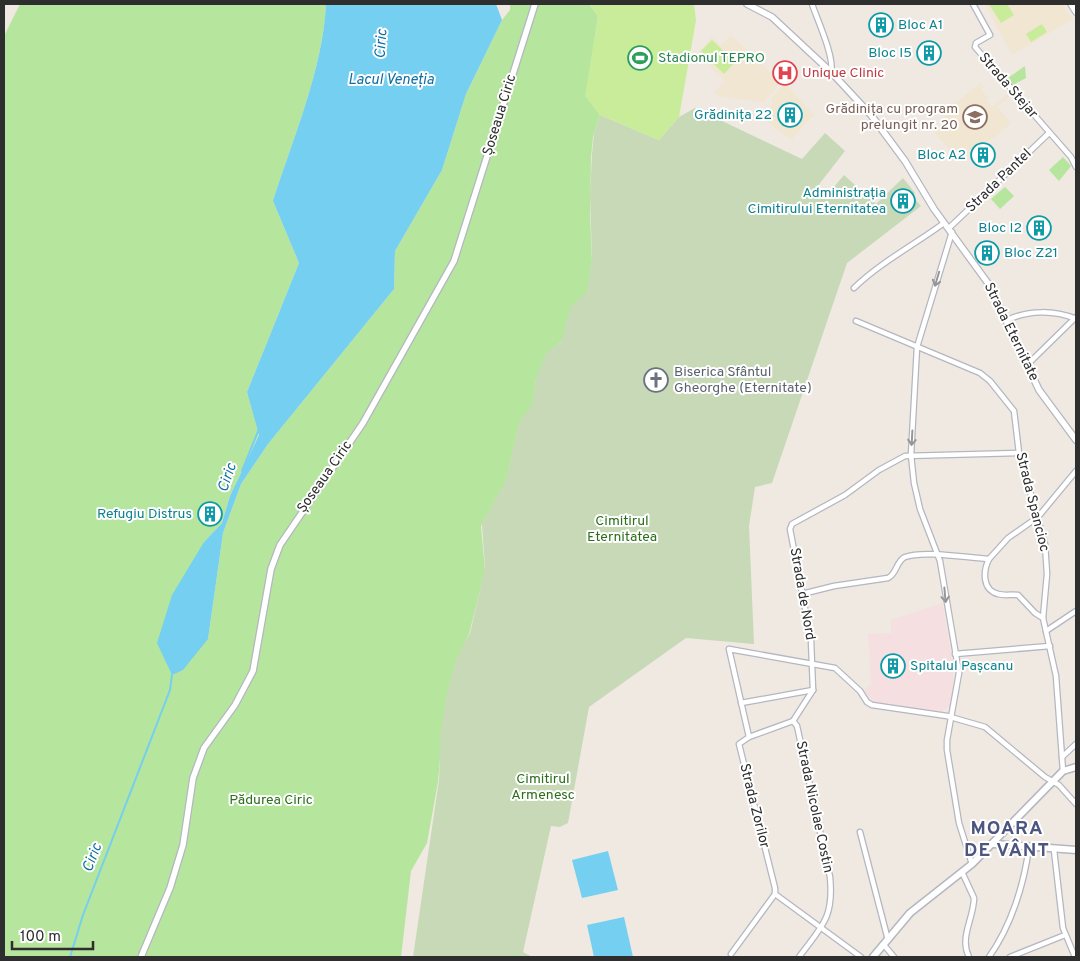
<svg xmlns="http://www.w3.org/2000/svg" width="1080" height="961" font-family="Overpass,sans-serif">
  <style>
    .education { fill: #f0e6d1 }
    .medical { fill: #f5dfe0 }
    .green { fill: #b6e59e }
    .cemetery { fill: #c8d9b8 }
    .pitch { fill: #c9ec9a }
    .water { fill: #75cff0 }
    .lines { fill: none; stroke-linecap: round; stroke-linejoin: round }
    .stream { stroke: #75cff0; stroke-width: 2 }
    .minor-casing { stroke: #b4b7c1; stroke-width: 7 }
    .tertiary-casing { stroke: #b4b7c1; stroke-width: 8 }
    .secondary-casing { stroke: #b4b7c1; stroke-width: 9 }
    .minor { stroke: #fff; stroke-width: 4.5 }
    .tertiary { stroke: #fff; stroke-width: 5.5 }
    .secondary { stroke: #fff; stroke-width: 6 }
    .oneway { stroke: #969696 }
    .labels { text-anchor: middle; dominant-baseline: central; stroke-width: 4; stroke-linejoin: round; paint-order: stroke }
    .culture-label { font-size: 14px; fill: #0d838f; stroke: #fff; text-anchor: end }
    .leisure-label { font-size: 14px; fill: #27864d; stroke: #fff; text-anchor: start }
    .health-label { font-size: 14px; fill: #be3a42; stroke: #fff; text-anchor: start }
    .street-label { font-size: 14px; fill: #2e2e2e; stroke: #fff }
    .education-label { font-size: 14px; fill: #785e54; stroke: #fff; text-anchor: end }
    .worship-label { font-size: 14px; fill: #5b616d; stroke: #fff; text-anchor: start }
    .park-label { font-size: 14px; fill: #2c6e1b; stroke: #fff }
    .water-label { font-size: 15px; font-style: italic; fill: #0d6fa3; stroke: #fff }
    .district-label { font-size: 19px; font-weight: bold; letter-spacing: 1px; fill: #4d5680; stroke: #fff }
  </style>
  <rect width="100%" height="100%" fill="#efe9e1"/>
  <g class="education">
    <path d="M987 4H1062L1073 19 1012 55 986 6Z"/>
    <path d="M731 35 781 82 764 102 721 97 714 92 725 81 697 54 712 37 721 45Z"/>
    <path d="M785 83 814 115 791 140 761 116 773 103 771 99Z"/>
    <path d="M980 83 984 87 981 90 988 98 986 100 992 107 1008 94 1010 96 997 107 1011 123 995 137 971 150H950L935 133 942 124 940 121 953 105Z"/>
  </g>
  <path class="medical" d="M942 603 953 663V684L950 706 937 714 875 704 864 690 871 684 868 634 891 633V620Z"/>
  <g class="green">
    <path d="M20 4H326C323 69 293 138 273 201L299 263 247 392 259 434 230 496 222 523 204 542 208 639 223 533 241 484 268 444 394 289 395 251 442 170 466 94 502 20 510 10V4H589L598 16 586 96 600 115 593 137 591 157 590 214 592 262 587 294 562 341 547 353 536 380 533 404 519 424 506 481 481 526 485 571 469 634 456 663 442 735 438 782 427 843 411 871 401 957H4V36Z"/>
    <path d="M1025 66 1026 78 1011 86 1005 80Z"/>
    <path d="M1063 157 1071 166 1059 181 1049 170Z"/>
    <path d="M1005 187 1014 196 1000 209 991 199Z"/>
  </g>
  <path class="cemetery" d="M695 108 802 159 825 133 845 151 817 187 828 194 844 175 876 204 903 178 915 193 912 196 921 206 847 263 772 483 755 487 749 526 754 644 686 638 589 707 568 823 560 827 551 826 523 952 532 957H413L439 780 441 731 447 693 456 660 470 633 485 569 482 524 506 480 519 423 533 403 536 378 547 352 561 342 571 306 587 292 592 258 590 194 592 154 594 134 600 115 659 140 679 117Z"/>
  <g class="pitch">
    <path d="M589 4H694L696 20 679 117 659 140 600 115 585 96 598 16Z"/>
    <path d="M989 4H1007L1014 15 1001 23Z"/>
    <path d="M1042 24 1047 32 1031 42 1026 34Z"/>
    <path d="M712 40 735 62 724 74 701 51Z"/>
  </g>
  <g class="water">
    <path d="M326 4H496L502 20 466 94 442 170 395 251 394 289 268 444 241 484 223 533 208 639 183 670 172 675 157 643 172 595 204 542 222 523 230 496 259 435 247 392 299 263 273 201C293 138 323 69 326 4Z"/>
    <path d="M608 851 618 890 582 898 572 860Z"/>
    <path d="M624 917 633 957H594L587 925Z"/>
  </g>
  <g class="lines">
    <g class="stream">
      <path d="M242 471 259 429"/>
      <path d="M70 957 83 915 170 690 172 675"/>
    </g>
    <g class="minor-casing">
      <g id="minor">
        <path d="M812 4C817 19 835 58 831 72"/>
        <path d="M973 4 990 35 976 43 975 47 1071 157 1076 167"/>
        <path d="M949 228 1049 133"/>
        <path d="M952 232 917 347 911 455 914 483 920 509 940 561 959 673 947 740V750L959 823 972 864"/>
        <path d="M854 288C881 262 914 245 944 223"/>
        <path d="M1007 320C1029 310 1054 310 1076 319"/>
        <path d="M856 321 980 373 990 381 1014 411 1019 453 1045 544 1047 574 1043 618 1056 676 1063 771"/>
        <path d="M1027 365 1076 317"/>
        <path d="M989 559C983 571 982 590 998 594 1005 596 1012 594 1018 595L1035 613 1043 618"/>
        <path d="M802 594 834 586 888 578C897 574 896 561 905 557 924 550 968 558 989 559L1008 538 1038 517 1076 471"/>
        <path d="M1046 631 1076 611"/>
        <path d="M955 654 1050 646"/>
        <path d="M813 690 811 640 790 529 792 524 845 495 879 470 905 456 1019 453"/>
        <path d="M741 703 813 690"/>
        <path d="M749 737 793 721"/>
        <path d="M1062 757 1076 744"/>
        <path d="M860 832 888 940"/>
        <path d="M1054 850 1063 928 1075 957"/>
        <path d="M962 872 974 898C974 918 959 937 969 957"/>
        <path d="M775 894 861 957"/>
        <path d="M884 945 894 957"/>
        <path d="M731 954 775 894V888L739 744 749 737 729 649 835 668 860 691 867 702 872 705 947 716 985 727 1045 777 1059 785 1076 804"/>
        <path d="M799 957C822 926 834 918 830 877L797 726 793 721 813 690"/>
        <path d="M989 957C1011 926 1024 885 1029 847"/>
        <path d="M1010 957 1065 935"/>
      </g>
    </g>
    <g class="tertiary-casing">
      <g id="tertiary">
        <path d="M747 4 772 17 831 72 871 115 905 161 934 209 990 286 1039 390 1076 440"/>
        <path d="M1071 4 1076 12"/>
        <path d="M141 957 170 888 183 845 193 778 204 748 235 705 253 671 271 569 280 545 363 423 454 261 535 4"/>
      </g>
    </g>
    <g class="secondary-casing">
      <g id="secondary">
        <path d="M994 844 1076 850"/>
        <path d="M873 957 910 913 972 864 1063 771 1076 767"/>
      </g>
    </g>
    <use href="#minor" class="minor"/>
    <use href="#tertiary" class="tertiary"/>
    <use href="#secondary" class="secondary"/>
  </g>
  <defs><path id="oneway-shaft" d="M-6 0H5M1.5-3L5.5 0L1.5 3" fill="none" stroke-width="1.6" stroke-linecap="round" stroke-linejoin="round" transform="scale(1.25)"/></defs>
  <g class="oneway">
    <use href="#oneway-shaft" transform="translate(937 279) rotate(107)"/>
    <use href="#oneway-shaft" transform="translate(912 438) rotate(93)"/>
    <use href="#oneway-shaft" transform="translate(945 595) rotate(85)"/>
  </g>
  <defs>
    <g id="building-ring" transform="scale(1.25)"><circle r="9.5" fill="#fff" stroke="#0f9aa8" stroke-width="1.5"/><path d="M-4-6H4V6H1V3H-1V6H-4ZM-2.5-4.3h1.7v1.8h-1.7ZM.8-4.3h1.7v1.8H.8ZM-2.5-1h1.7V.8h-1.7ZM.8-1h1.7V.8H.8Z" fill="#0f9aa8"/></g>
    <g id="stadium-ring" transform="scale(1.25)"><circle r="9.5" fill="#fff" stroke="#2e9e5b" stroke-width="1.5"/><path d="M0-5a6.5 5 0 1 0 0 10a6.5 5 0 1 0 0-10ZM-3.5-1.8h7v3.6h-7Z" fill="#2e9e5b"/></g>
    <g id="hospital-ring" transform="scale(1.25)"><circle r="9.5" fill="#fff" stroke="#e0444e" stroke-width="1.5"/><path d="M-5-5h3v3.5h4V-5h3V5h-3V1.5h-4V5h-3Z" fill="#e0444e"/></g>
    <g id="school-ring" transform="scale(1.25)"><circle r="9.5" fill="#fff" stroke="#8d6e63" stroke-width="1.5"/><path d="M0-5L7-2L0 1L-7-2ZM-4 1L0 2.5L4 1V4Q0 6-4 4Z" fill="#8d6e63"/></g>
    <g id="church-ring" transform="scale(1.25)"><circle r="9.5" fill="#fff" stroke="#6b7280" stroke-width="1.5"/><path d="M-1.2-6h2.4v3.5h3.3v2.4h-3.3V6h-2.4V-.1h-3.3v-2.4h3.3Z" fill="#6b7280"/></g>
  </defs>
  <g fill-rule="evenodd">
    <use href="#building-ring" x="881" y="25"/>
    <use href="#building-ring" x="929" y="53"/>
    <use href="#stadium-ring" x="640" y="58"/>
    <use href="#hospital-ring" x="785" y="73"/>
    <use href="#building-ring" x="790" y="115"/>
    <use href="#school-ring" x="975" y="117"/>
    <use href="#building-ring" x="983" y="155"/>
    <use href="#building-ring" x="903" y="201"/>
    <use href="#building-ring" x="1039" y="228"/>
    <use href="#building-ring" x="987" y="253"/>
    <use href="#church-ring" x="656" y="380"/>
    <use href="#building-ring" x="210" y="514"/>
    <use href="#building-ring" x="893" y="666"/>
  </g>
  <g class="labels">
    <g class="culture-label">
      <text x="898" y="25" text-anchor="start">Bloc A1</text>
      <text x="912" y="53">Bloc I5</text>
      <text x="772" y="115">Grădinița 22</text>
      <text x="966" y="155">Bloc A2</text>
      <text x="886" y="193">Administrația<tspan x="886" dy="16">Cimitirului Eternitatea</tspan></text>
      <text x="1022" y="228">Bloc I2</text>
      <text x="1004" y="253" text-anchor="start">Bloc Z21</text>
      <text x="192" y="514">Refugiu Distrus</text>
      <text x="910" y="666" text-anchor="start">Spitalul Pașcanu</text>
    </g>
    <g class="leisure-label">
      <text x="658" y="58">Stadionul TEPRO</text>
    </g>
    <g class="health-label">
      <text x="802" y="73">Unique Clinic</text>
    </g>
    <g class="street-label">
      <text transform="translate(1008 86) rotate(49)">Strada Stejar</text>
      <text transform="translate(500 115) rotate(-73)">Șoseaua Ciric</text>
      <text transform="translate(999 181) rotate(-44)">Strada Pantel</text>
      <text transform="translate(1011 332) rotate(64)">Strada Eternitate</text>
      <text transform="translate(325 477) rotate(-55)">Șoseaua Ciric</text>
      <text transform="translate(1032 502) rotate(76)">Strada Spancioc</text>
      <text transform="translate(802 594) rotate(80)">Strada de Nord</text>
      <text transform="translate(754 806) rotate(76)">Strada Zorilor</text>
      <text transform="translate(814 807) rotate(78)">Strada Nicolae Costin</text>
    </g>
    <g class="education-label">
      <text x="958" y="109">Grădinița cu program<tspan x="958" dy="16">prelungit nr. 20</tspan></text>
    </g>
    <g class="worship-label">
      <text x="674" y="372">Biserica Sfântul<tspan x="674" dy="16">Gheorghe (Eternitate)</tspan></text>
    </g>
    <g class="park-label">
      <text x="622" y="521">Cimitirul<tspan x="622" dy="16">Eternitatea</tspan></text>
      <text x="543" y="779">Cimitirul<tspan x="543" dy="16">Armenesc</tspan></text>
      <text x="271" y="800">Pădurea Ciric</text>
    </g>
    <g class="water-label">
      <text transform="translate(382 44) rotate(-86)">Ciric</text>
      <text x="391" y="80">Lacul Veneția</text>
      <text transform="translate(228 478) rotate(-71)">Ciric</text>
      <text transform="translate(93 858) rotate(-69)">Ciric</text>
    </g>
    <g class="district-label">
      <text x="1007" y="829">MOARA<tspan x="1007" dy="22">DE VÂNT</tspan></text>
    </g>
  </g>
  <rect width="1080" height="961" fill="none" stroke="#2e2e2e" stroke-width="10"/>
  <path d="M12 941v8h81v-8" fill="none" stroke="#2e2e2e" stroke-width="2.5"/>
  <text x="20" y="941" font-size="15" fill="#2e2e2e" stroke="#ffffff" stroke-width="4" paint-order="stroke">100 m</text>
</svg>
